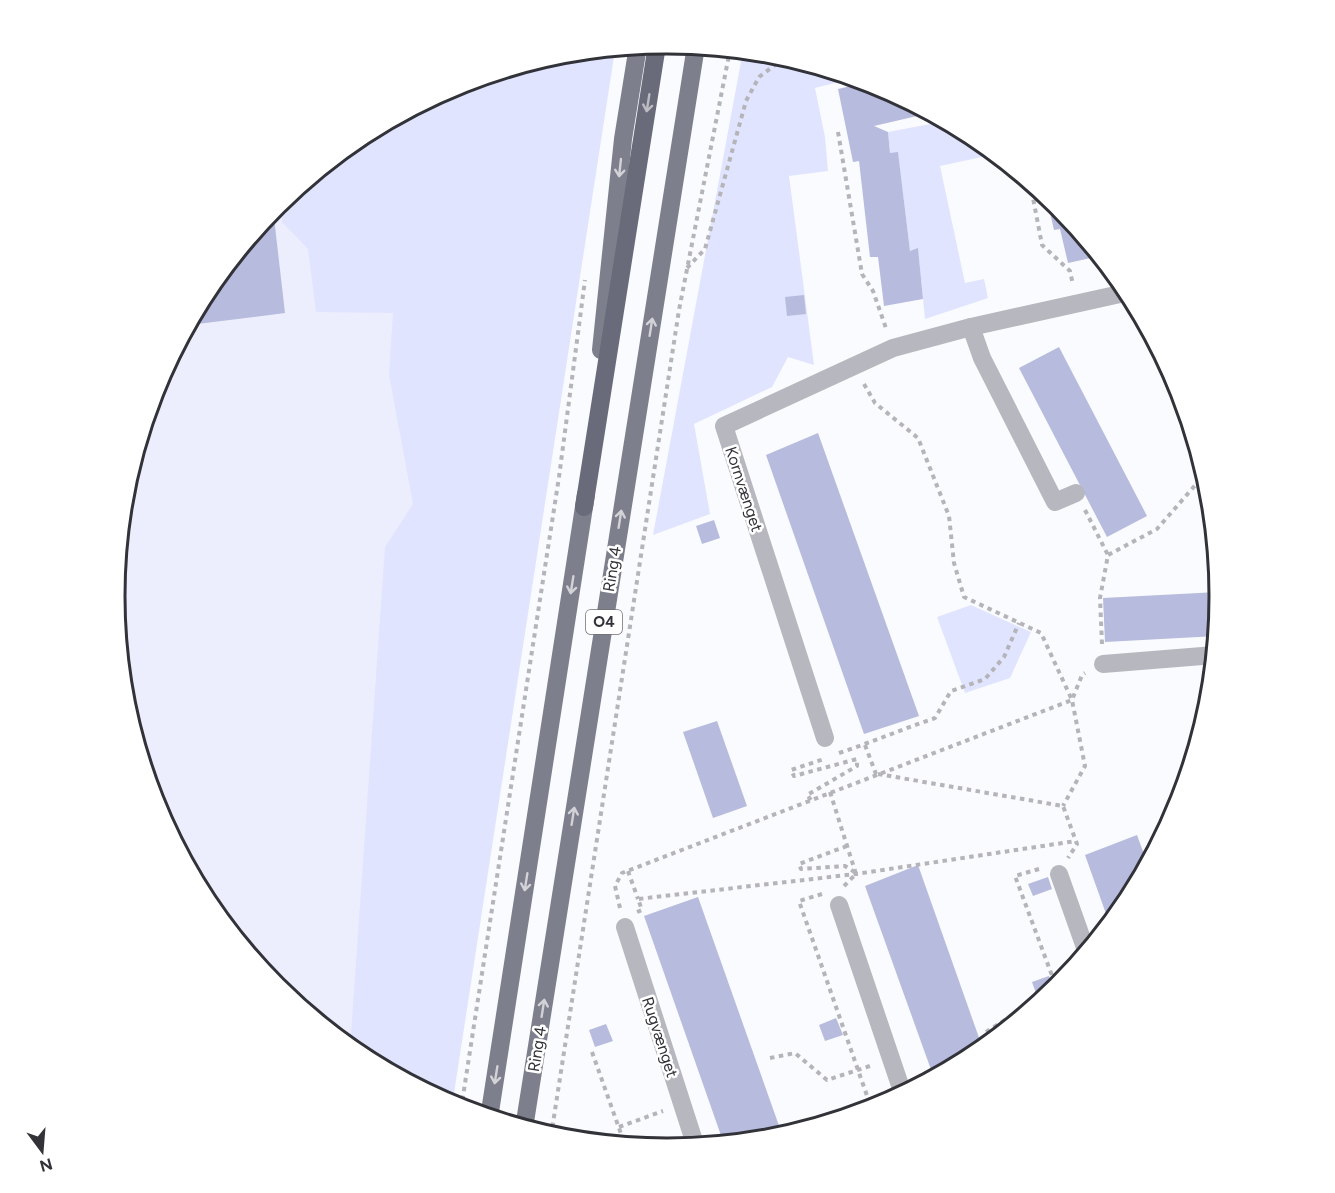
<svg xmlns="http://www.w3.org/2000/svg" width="1335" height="1193" font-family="Figtree,sans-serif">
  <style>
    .built { fill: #eceefd }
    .green { fill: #e1e4fe }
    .building { fill: #b7bbde }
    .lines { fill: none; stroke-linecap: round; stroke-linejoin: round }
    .path { stroke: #b4b4b9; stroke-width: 4; stroke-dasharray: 4.5 4.5; stroke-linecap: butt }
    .minor { stroke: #b7b7bf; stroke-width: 18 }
    .major { stroke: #7e7f8d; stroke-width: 18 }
    .highway { stroke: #696b7a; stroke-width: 18 }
    .oneway { stroke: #bcbcc3 }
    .oneway2 { stroke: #d2d2d7 }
    .labels { text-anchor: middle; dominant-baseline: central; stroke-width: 5; stroke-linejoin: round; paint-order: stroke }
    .shield { fill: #fff; stroke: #707074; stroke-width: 1.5 }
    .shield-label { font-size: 15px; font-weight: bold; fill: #323239 }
    .street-label { font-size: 16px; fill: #323239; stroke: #fff }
    .rim { fill: none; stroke: #323239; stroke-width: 3 }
  </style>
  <rect width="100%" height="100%" fill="#fafbfe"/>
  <path class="built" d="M456 85 360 1056 276 987 208 903 156 808 125 704 115 596 125 488 157 385 208 289 277 205 361 137Z"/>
  <g class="green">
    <path d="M615 50 452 1106 360 1056 350 1048 385 547 413 504 389 375 393 313 316 312 308 249 282 222 280 202 361 137 456 85 552 56Z"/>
    <path d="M743 51 776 54 855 78 815 88 825 137 828 171 789 176 814 365 788 357 772 387 694 424 710 514 653 535Z"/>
    <path d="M946 121 975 137 996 154 940 166 965 283 984 279 988 298 925 319 918 249 910 251 898 153H890L888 132Z"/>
    <path d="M971 605 1031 632 1010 678 965 693 937 617Z"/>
  </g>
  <g class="building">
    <path d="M868 82 930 113 874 126 888 132 890 153 898 152 910 251 918 248 923 299 884 306 878 257H870L859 161 853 162 838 89Z"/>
    <path d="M1046 195 1059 206 1100 256 1068 263 1060 229 1054 230Z"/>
    <path d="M273 209 285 313 189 325 208 289Z"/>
    <path d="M804 295 806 314 787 316 785 297Z"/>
    <path d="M1059 347 1147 516 1107 537 1019 368Z"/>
    <path d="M818 433 919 716 864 734 766 455Z"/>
    <path d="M714 520 720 538 702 544 696 526Z"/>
    <path d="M1217 582 1220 597 1217 636 1105 642 1103 598 1218 592Z"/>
    <path d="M717 721 747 806 713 818 683 732Z"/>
    <path d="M1137 835 1148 865 1127 904 1110 925 1085 855Z"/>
    <path d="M918 865 983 1049 934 1078 865 886Z"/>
    <path d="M1048 877 1052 889 1033 896 1028 884Z"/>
    <path d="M698 897 783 1137 724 1144 644 916Z"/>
    <path d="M1049 976 1055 991 1038 999 1032 982Z"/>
    <path d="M836 1018 843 1035 825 1041 819 1025Z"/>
    <path d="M606 1024 613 1041 595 1047 589 1030Z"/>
  </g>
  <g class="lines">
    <g class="path">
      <path d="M838 132 862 274 873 291 887 331"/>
      <path d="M1030 182 1042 245 1070 271 1073 285"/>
      <path d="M687 268 705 249 746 101 759 77 779 62 789 58"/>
      <path d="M864 384 875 403 918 438 949 516 954 563 964 597 1041 633 1072 700 1085 766 1063 806"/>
      <path d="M1085 510 1108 555"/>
      <path d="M1102 644 1100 598 1108 555 1157 529 1205 474"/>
      <path d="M865 745 876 774"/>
      <path d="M839 753C872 742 903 729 935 718L951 691 985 679 1004 657 1019 623"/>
      <path d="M878 774 1063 806 1077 844 1068 858"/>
      <path d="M830 792 856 874"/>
      <path d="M811 800 807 795 857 766V759L794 776 791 770 824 759"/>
      <path d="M847 846 799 864 801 869 845 866 856 873"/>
      <path d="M1039 869 1015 876 1057 989"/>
      <path d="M628 871 638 899"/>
      <path d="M844 886 856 874"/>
      <path d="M822 894 799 901 872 1110"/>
      <path d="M620 908 615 886 622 873 1072 700 1082 675 1085 673"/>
      <path d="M637 912 642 910 638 899 856 874 1076 841"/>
      <path d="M986 1032 1024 1008 1040 1003"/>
      <path d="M592 1052 625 1145"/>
      <path d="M770 1058 795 1053 827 1080 873 1065"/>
      <path d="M461 1109 559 477 585 280"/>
      <path d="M619 1127 663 1111"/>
      <path d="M551 1136 679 310 730 50"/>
    </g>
    <g class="minor">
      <path d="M971 327 982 358 1055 502 1076 493"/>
      <path d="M1103 664 1215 655"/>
      <path d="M825 738 724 426 893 348 971 327 1129 292"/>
      <path d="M1059 874 1087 953"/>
      <path d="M839 905 903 1094"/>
      <path d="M625 927 696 1147"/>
    </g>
    <g class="major">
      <path d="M601 350 623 139 638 46"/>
      <path d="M489 1118 586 494"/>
      <path d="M524 1128 696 46"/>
    </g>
    <path class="highway" d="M584 507 657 45"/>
  </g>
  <defs><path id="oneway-shaft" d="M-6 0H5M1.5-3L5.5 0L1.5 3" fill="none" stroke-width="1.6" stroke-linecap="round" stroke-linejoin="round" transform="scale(1.5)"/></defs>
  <use class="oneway" href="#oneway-shaft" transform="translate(648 103) rotate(99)"/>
  <g class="oneway2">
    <use href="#oneway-shaft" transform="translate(620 168) rotate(96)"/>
    <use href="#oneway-shaft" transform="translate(651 327) rotate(-81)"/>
    <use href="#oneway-shaft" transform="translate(620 519) rotate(-81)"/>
    <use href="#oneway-shaft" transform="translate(572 585) rotate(99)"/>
    <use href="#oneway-shaft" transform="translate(573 816) rotate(-81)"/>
    <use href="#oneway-shaft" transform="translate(526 882) rotate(99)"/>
    <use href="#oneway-shaft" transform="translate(543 1008) rotate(-81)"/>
    <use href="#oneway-shaft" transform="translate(496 1075) rotate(99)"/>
  </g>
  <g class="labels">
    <rect class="shield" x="586" y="610" width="36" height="24" rx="4.5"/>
    <g class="shield-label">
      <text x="604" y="622">O4</text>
    </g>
    <g class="street-label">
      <text transform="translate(744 489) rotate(72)">Kornvænget</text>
      <text transform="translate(612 569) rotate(-81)">Ring 4</text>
      <text transform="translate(660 1037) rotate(72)">Rugvænget</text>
      <text transform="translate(537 1049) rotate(-81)">Ring 4</text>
    </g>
  </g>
  <path d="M0 0H1335V1193H0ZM125 596a542 542 0 1 1 1084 0a542 542 0 1 1-1084 0Z" fill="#fff" fill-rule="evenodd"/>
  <path class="rim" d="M125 596a542 542 0 1 1 1084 0a542 542 0 1 1-1084 0Z"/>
  <g transform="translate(42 1151) rotate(164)" stroke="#ffffff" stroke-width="4.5" paint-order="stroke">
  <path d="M0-4.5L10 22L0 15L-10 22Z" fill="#323239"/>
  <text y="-9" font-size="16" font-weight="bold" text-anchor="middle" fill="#323239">N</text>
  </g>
</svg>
